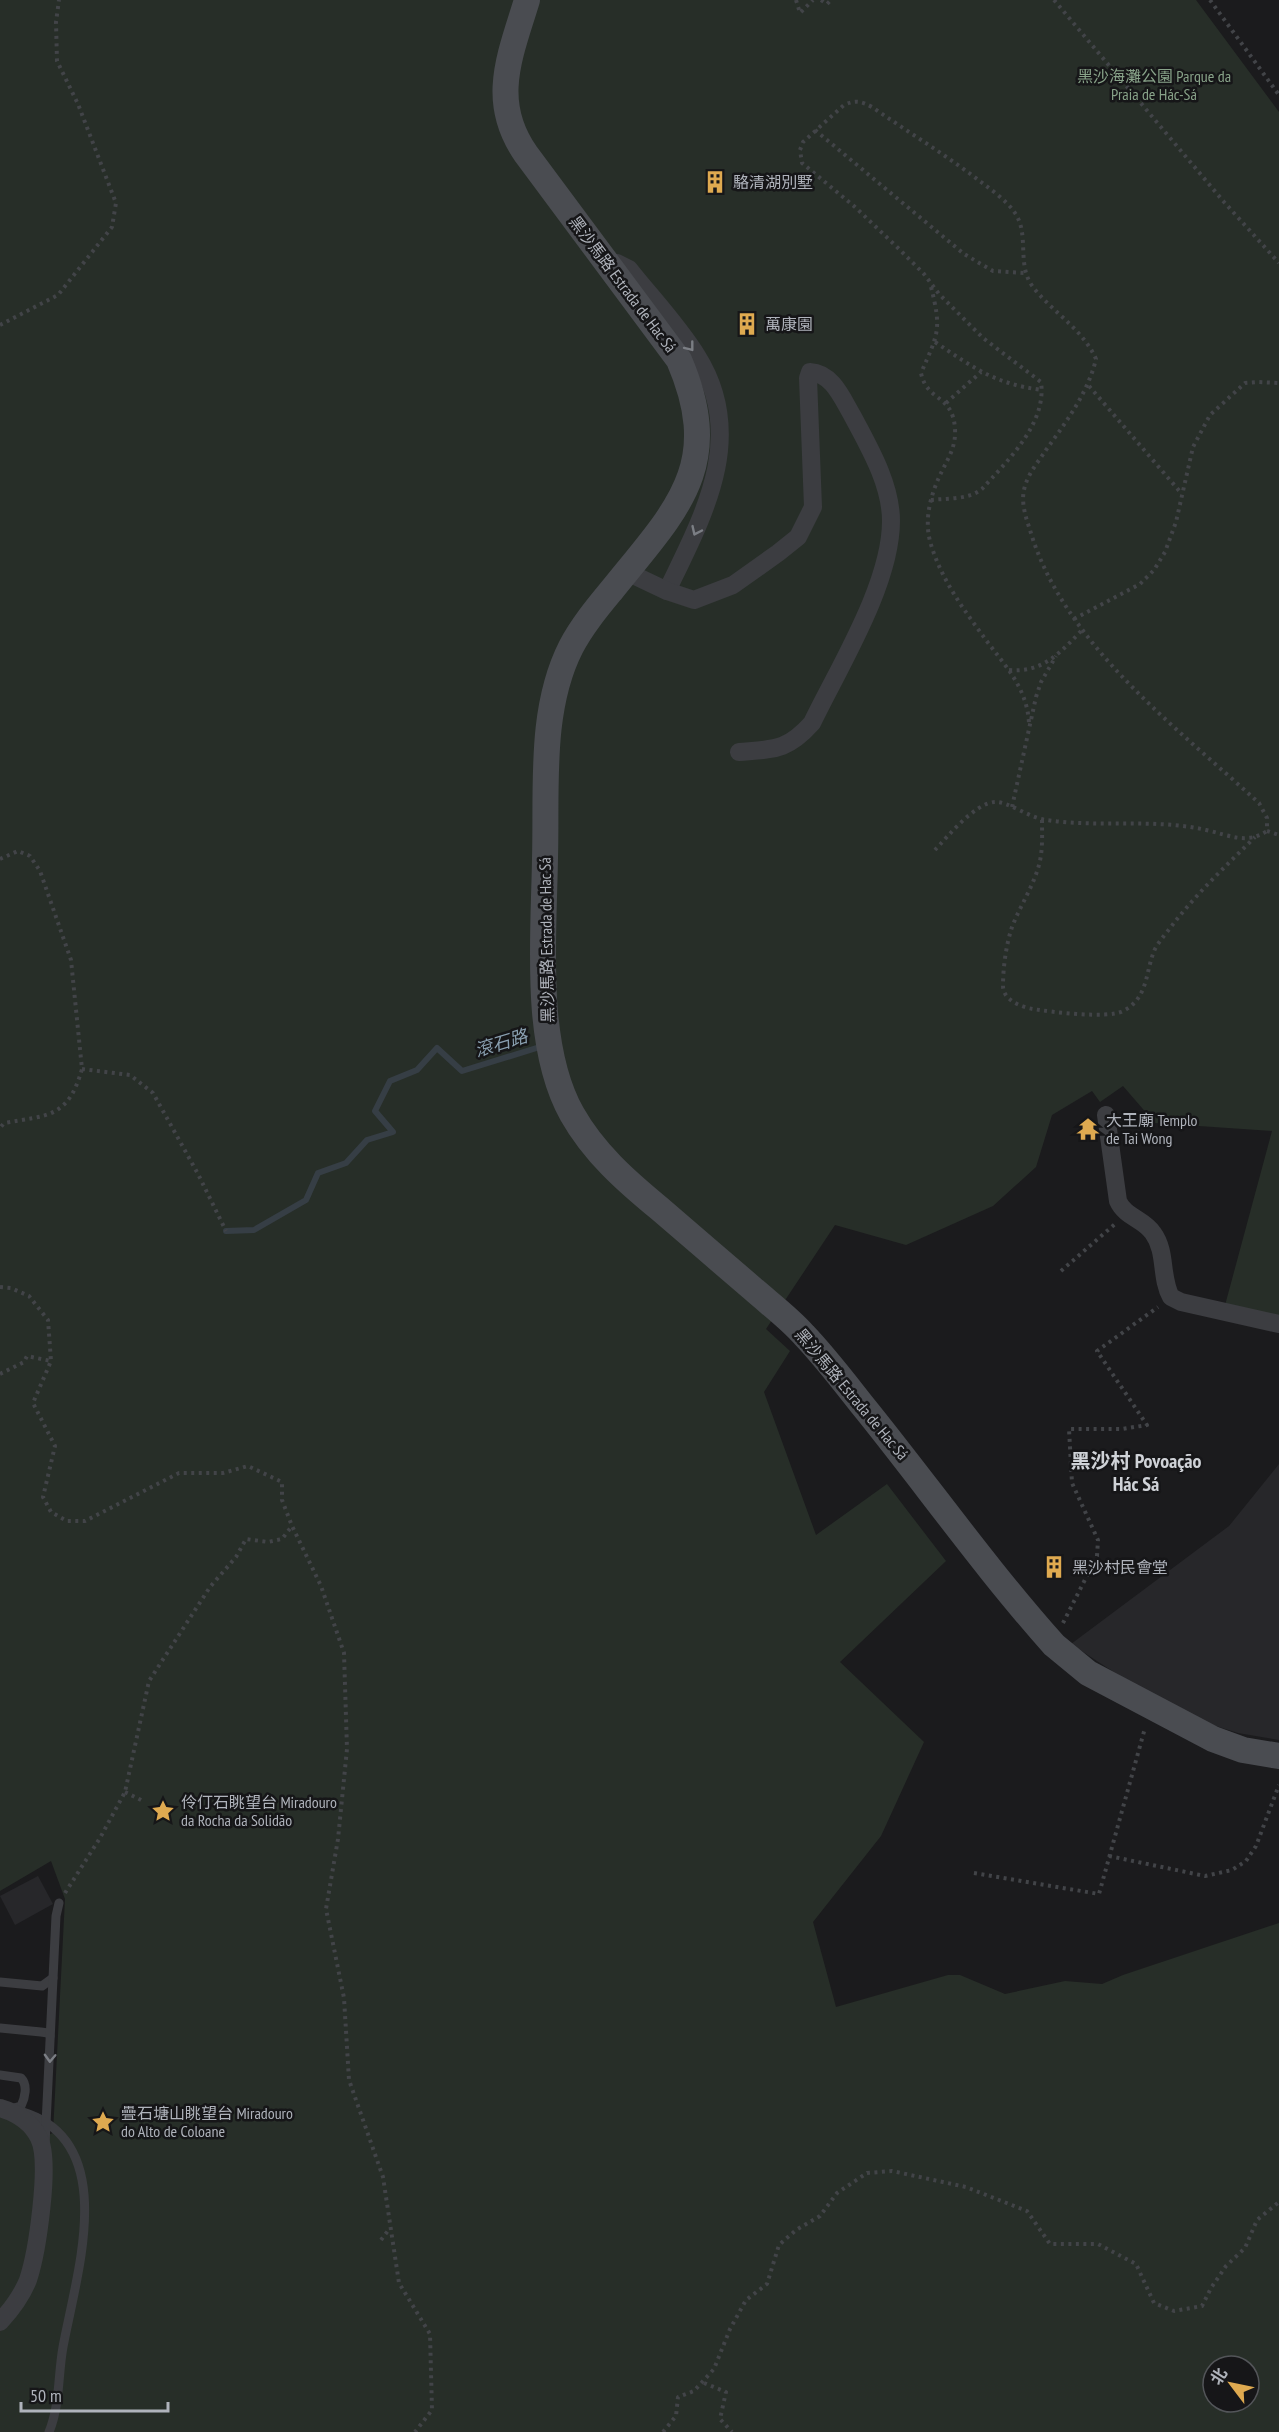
<svg xmlns="http://www.w3.org/2000/svg" width="1279" height="2432" font-family="'PT Sans Narrow','Noto Sans SC',sans-serif">
  <style>
    .built { fill: #27272a }
    .green { fill: #272e28; fill-rule: evenodd }
    .lines { fill: none; stroke-linecap: round; stroke-linejoin: round }
    .stream { stroke: #363e45; stroke-width: 6 }
    .path { stroke: #424448; stroke-width: 4; stroke-dasharray: 3 4.5; stroke-linecap: butt }
    .service { stroke: #3c3d41; stroke-width: 9 }
    .minor { stroke: #3c3d41; stroke-width: 18 }
    .secondary { stroke: #4a4c51; stroke-width: 26 }
    .oneway { stroke: #7b7e84 }
    .labels { text-anchor: middle; dominant-baseline: central; stroke-width: 5; stroke-linejoin: round; paint-order: stroke }
    .park-label { font-size: 16px; fill: #88a389; stroke: #161618 }
    .poi-label { font-size: 16px; fill: #afb3bb; stroke: #161618; text-anchor: start }
    .street-label { font-size: 16px; fill: #afb3bb; stroke: #161618 }
    .water-label { font-size: 18px; font-style: italic; fill: #8aa0b1; stroke: #161618 }
    .quarter-label { font-size: 20px; font-weight: bold; fill: #cfd2d7; stroke: #161618 }
  </style>
  <rect width="100%" height="100%" fill="#1b1b1d"/>
  <g class="built">
    <path d="M1279 1464V1740L1238 1733 1200 1721 1129 1682 1071 1644 1229 1526Z"/>
    <path d="M38 1876 53 1904 15 1925 0 1896Z"/>
  </g>
  <path class="green" d="M0 0H1196L1279 112V1321L1224 1309 1272 1131 1155 1123 1123 1086 1100 1102 1092 1091 1052 1115 1036 1167 993 1206 906 1245 835 1225 766 1329 790 1351 764 1392 816 1535 887 1484 946 1561 840 1662 924 1742 881 1836 813 1922 836 2007 948 1975H960L1005 1994 1065 1981 1102 1984 1123 1975 1279 1923V2432H0V2108L40 2138 53 2133 65 1899 51 1861 0 1891ZM1213 2366H1249V2402H1213Z"/>
  <g class="lines">
    <path class="stream" d="M226 1231 254 1230 306 1200 318 1173 346 1163 367 1140 393 1132 375 1111 390 1081 417 1070 437 1048 462 1071 543 1046"/>
    <g class="path">
      <path d="M796 0 800 13 813 0"/>
      <path d="M821 0 827 4 831 0"/>
      <path d="M1054 0 1224 202 1279 263"/>
      <path d="M1210 0 1279 95"/>
      <path d="M815 130 964 254 993 271 1025 273"/>
      <path d="M931 287C942 330 938 334 921 373 927 402 953 394 955 429 956 446 949 457 942 471 931 493 924 518 930 541 940 578 964 610 986 640 1006 667 1027 688 1029 723"/>
      <path d="M0 325 58 295 112 227 116 203 78 104 57 61 56 22 59 0"/>
      <path d="M935 342C974 368 995 384 1042 390"/>
      <path d="M1089 386 1182 494"/>
      <path d="M946 403 981 372"/>
      <path d="M931 500C948 498 968 500 982 489 1007 461 1047 424 1041 382L983 338 939 294 924 274 898 248 855 207 802 163 800 150 803 142 844 105C855 100 861 101 872 107 908 132 946 155 981 182 993 191 1007 201 1015 213 1030 235 1016 265 1033 287 1053 313 1082 328 1096 359 1088 393 1066 422 1046 450 1038 462 1027 475 1024 490 1021 503 1026 518 1030 530 1063 643 1176 727 1259 803L1267 818V831"/>
      <path d="M1074 619 1140 584 1154 570 1165 552 1176 522 1193 447 1210 415 1245 383 1258 382 1279 383"/>
      <path d="M1009 670C1043 673 1061 652 1083 629"/>
      <path d="M1012 807 1036 697 1041 682 1056 656"/>
      <path d="M1042 820C1042 835 1043 850 1039 865 1033 887 1020 906 1012 927 1006 945 1003 968 1003 986 1003 1000 1021 1007 1033 1009 1051 1012 1108 1019 1123 1011 1149 998 1145 971 1155 949 1160 940 1168 931 1174 923 1198 892 1227 865 1255 837"/>
      <path d="M1267 831 1279 835"/>
      <path d="M935 850C948 836 975 803 995 802 1007 801 1030 818 1046 820 1099 828 1154 818 1206 830 1229 835 1246 845 1267 831"/>
      <path d="M0 859 18 851 30 856 40 871 71 960 82 1069C68 1118 49 1115 4 1123L0 1128"/>
      <path d="M82 1069 130 1075 153 1093 198 1174 226 1231"/>
      <path d="M1061 1271 1115 1224"/>
      <path d="M0 1287 11 1288 29 1296 48 1320 51 1361 33 1403 55 1446 43 1497 51 1512 67 1521H85L179 1473H223L248 1466 282 1482V1500L292 1526 321 1586 344 1653 347 1749 338 1839 326 1909 344 1998 349 2080 383 2177 399 2283 430 2334 432 2410 415 2432"/>
      <path d="M0 1374 24 1362 27 1356 51 1361"/>
      <path d="M1063 1623 1097 1556 1098 1540 1072 1483 1069 1429H1122L1147 1425 1097 1351 1158 1307"/>
      <path d="M125 1792 143 1801"/>
      <path d="M1109 1856 1205 1876 1232 1870 1246 1861 1256 1846 1279 1785"/>
      <path d="M974 1873 1099 1894 1145 1728"/>
      <path d="M65 1893 100 1838 125 1792 149 1681 210 1587 236 1557 246 1539 268 1542 282 1539 292 1526"/>
      <path d="M381 2240 390 2228"/>
      <path d="M704 2383 726 2392 720 2419 732 2432"/>
      <path d="M663 2432 676 2416 678 2397 694 2391 714 2369 730 2329 746 2300 767 2284 779 2245 796 2230 820 2216 837 2193 867 2173 892 2171 966 2187 1027 2211 1050 2244H1098L1136 2264 1154 2303 1174 2311 1202 2306 1211 2288 1226 2266 1245 2248 1257 2220 1279 2202"/>
    </g>
    <g class="service">
      <path d="M0 1982 42 1986 53 1978"/>
      <path d="M0 2028 41 2032 48 2033 50 2036"/>
      <path d="M0 2075 21 2078C28 2085 25 2098 21 2106L10 2109"/>
      <path d="M23 2112C121 2142 76 2275 63 2347 58 2374 60 2406 49 2432"/>
      <path d="M45 2145 56 1916 59 1903"/>
    </g>
    <g class="minor">
      <path d="M608 263H617L629 269C651 297 678 325 697 356 748 437 703 516 667 591"/>
      <path d="M627 572 667 591 694 600 733 585 778 553 798 537 813 507 808 378 810 372C832 373 842 398 852 415 869 447 891 484 891 521 891 584 839 667 812 723 787 751 774 749 739 752"/>
      <path d="M1106 1115 1118 1201C1125 1217 1144 1219 1153 1233 1167 1252 1160 1277 1171 1297L1181 1302 1279 1324"/>
      <path d="M0 2108C17 2113 31 2121 39 2138 51 2162 37 2253 28 2280 22 2295 11 2310 0 2322"/>
    </g>
    <path class="secondary" d="M527 0C510 56 489 101 526 154L679 360C725 467 676 510 611 591 597 608 582 626 571 647 539 710 547 788 545 858 544 935 533 1045 572 1114 594 1153 626 1181 660 1209 691 1236 722 1262 753 1289 770 1304 789 1318 804 1335 825 1357 844 1382 863 1406 927 1485 986 1569 1054 1645L1088 1673 1213 1739 1243 1750 1279 1756"/>
  </g>
  <defs><path id="oneway-chevron" d="M-2-3.5L2.5 0L-2 3.5" fill="none" stroke-width="1.6" stroke-linecap="round" stroke-linejoin="round" transform="scale(1.5)"/></defs>
  <g class="oneway">
    <use href="#oneway-chevron" transform="translate(690 347) rotate(52)"/>
    <use href="#oneway-chevron" transform="translate(696 531) rotate(115)"/>
    <use href="#oneway-chevron" transform="translate(50 2058) rotate(92)"/>
  </g>
  <defs>
    <g id="building-bare" transform="scale(1.8)"><path d="M-4-6H4V6H1V3H-1V6H-4ZM-2.5-4.3h1.7v1.8h-1.7ZM.8-4.3h1.7v1.8H.8ZM-2.5-1h1.7V.8h-1.7ZM.8-1h1.7V.8H.8Z" fill="#dfaa50" stroke="#161618" stroke-width="2.5" paint-order="stroke"/></g>
    <g id="temple-bare" transform="scale(1.8)"><path d="M0-6L5-2H3V0L6.5 2.5H4V6H1.5V3h-3V6H-4V2.5H-6.5L-3 0V-2H-5Z" fill="#dfaa50" stroke="#161618" stroke-width="2.5" paint-order="stroke"/></g>
    <g id="sight-bare" transform="scale(1.8)"><path d="M0-6L1.8-2.2L6-1.7L2.9 1.2L3.7 5.4L0 3.3L-3.7 5.4L-2.9 1.2L-6-1.7L-1.8-2.2Z" fill="#dfaa50" stroke="#161618" stroke-width="2.5" paint-order="stroke"/></g>
  </defs>
  <g fill-rule="evenodd">
    <use href="#building-bare" x="715" y="182"/>
    <use href="#building-bare" x="747" y="324"/>
    <use href="#temple-bare" x="1088" y="1129"/>
    <use href="#building-bare" x="1054" y="1567"/>
    <use href="#sight-bare" x="163" y="1811"/>
    <use href="#sight-bare" x="103" y="2122"/>
  </g>
  <g class="labels">
    <g class="park-label">
      <text x="1154" y="76">黑沙海灘公園 Parque da<tspan x="1154" dy="18">Praia de Hác-Sá</tspan></text>
    </g>
    <g class="poi-label">
      <text x="733" y="182">駱清湖別墅</text>
      <text x="765" y="324">萬康園</text>
      <text x="1106" y="1120">大王廟 Templo<tspan x="1106" dy="18">de Tai Wong</tspan></text>
      <text x="1072" y="1567">黑沙村民會堂</text>
      <text x="181" y="1802">伶仃石眺望台 Miradouro<tspan x="181" dy="18">da Rocha da Solidão</tspan></text>
      <text x="121" y="2113">疊石塘山眺望台 Miradouro<tspan x="121" dy="18">do Alto de Coloane</tspan></text>
    </g>
    <g class="street-label">
      <text transform="translate(623 284) rotate(53)">黑沙馬路 Estrada de Hac Sá</text>
      <text transform="translate(546 940) rotate(-91)">黑沙馬路 Estrada de Hac Sá</text>
      <text transform="translate(852 1394) rotate(50)">黑沙馬路 Estrada de Hac Sá</text>
    </g>
    <g class="water-label">
      <text transform="translate(501 1043) rotate(-17)">滾石路</text>
    </g>
    <g class="quarter-label">
      <text x="1136" y="1461">黑沙村 Povoação<tspan x="1136" dy="23">Hác Sá</tspan></text>
    </g>
  </g>
  <g transform="translate(1231 2384) rotate(302)"><circle r="28" fill="#161618" stroke="#535559" stroke-width="1.5"/>
  <path d="M0-4.5L10 22L0 15L-10 22Z" fill="#dfaa50"/>
  <text y="-9" font-size="16" font-weight="bold" text-anchor="middle" fill="#afb3bb">北</text>
  </g>
  <path d="M21 2402v9h147v-9" fill="none" stroke="#afb3bb" stroke-width="3"/>
  <text x="30" y="2402" font-size="18" fill="#afb3bb" stroke="#161618" stroke-width="4.5" paint-order="stroke">50 m</text>
</svg>
